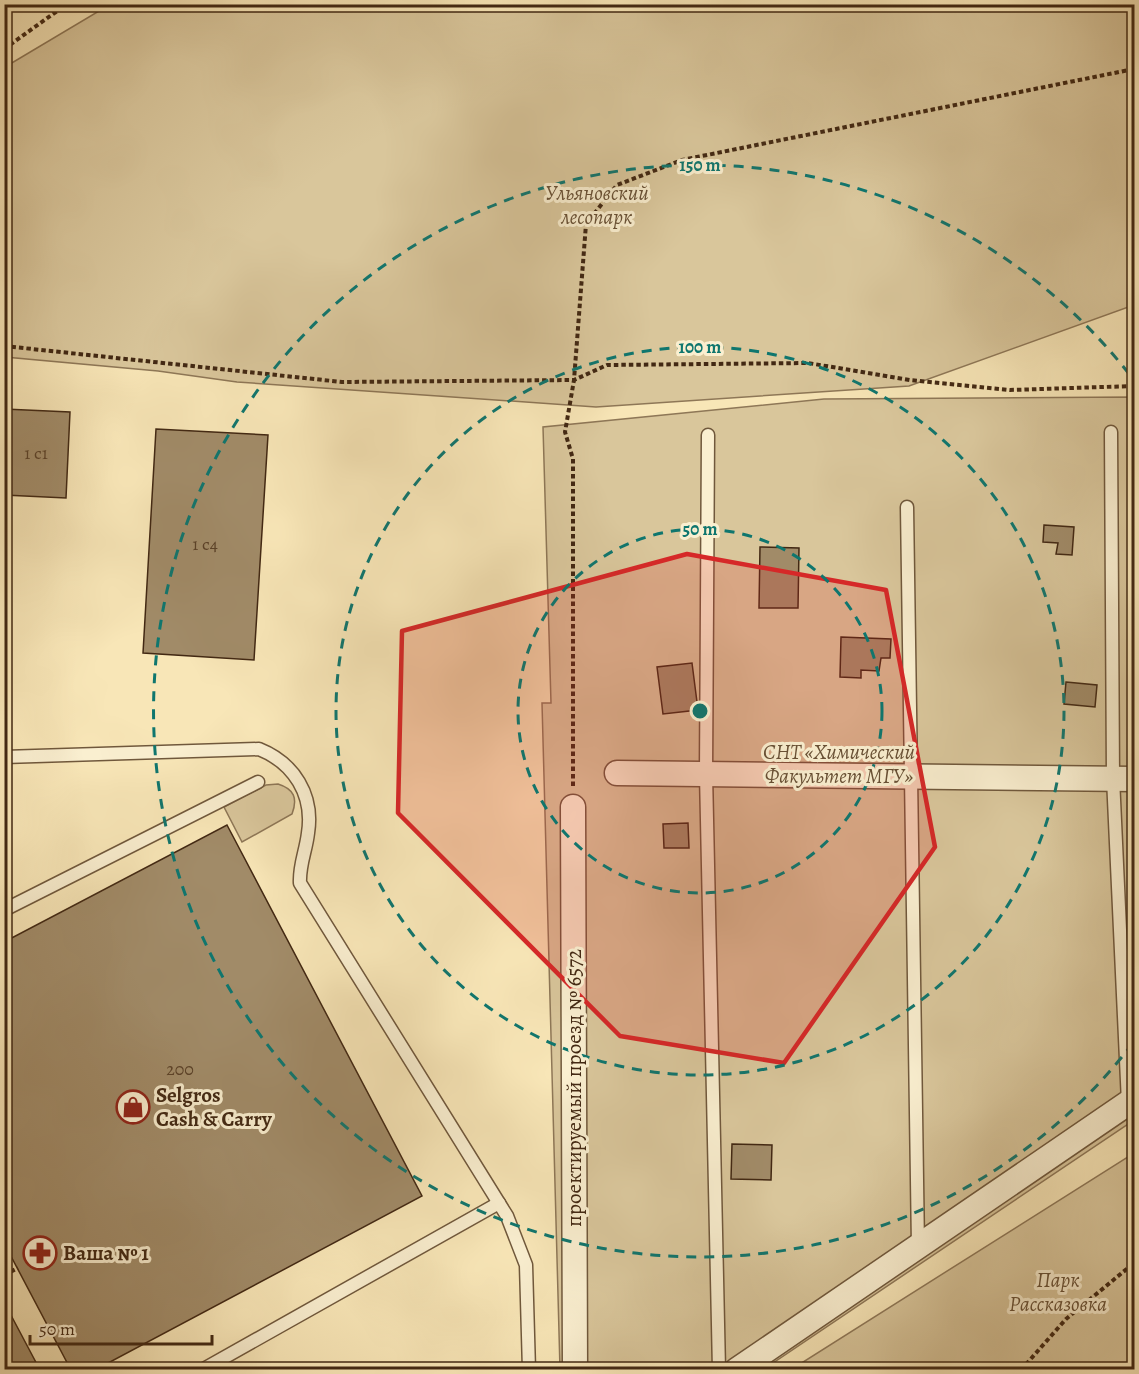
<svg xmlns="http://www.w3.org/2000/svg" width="1139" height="1374" font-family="Alegreya,serif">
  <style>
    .green { fill: #d9c69b; stroke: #8e7757; stroke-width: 1.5 }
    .building { fill: #a18b68; stroke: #422813; stroke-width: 1.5 }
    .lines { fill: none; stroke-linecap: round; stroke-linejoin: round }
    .lane-casing { stroke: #70583c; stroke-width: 15 }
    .street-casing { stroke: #70583c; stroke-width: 27 }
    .path { stroke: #422813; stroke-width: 4; stroke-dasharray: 4.5 3; stroke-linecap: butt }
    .lane { stroke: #faefd0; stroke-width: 12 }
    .street { stroke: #faefd0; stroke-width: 24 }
    .marked { fill: #d62828; fill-opacity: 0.2; stroke: #d62828; stroke-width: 4.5; stroke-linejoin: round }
    .ring { fill: none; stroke: #0f766e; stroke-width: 3; stroke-dasharray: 10 8 }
    .labels { text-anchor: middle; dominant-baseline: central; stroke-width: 6; stroke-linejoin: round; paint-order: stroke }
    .number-label { font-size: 18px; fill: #5a4128 }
    .park-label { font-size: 21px; font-style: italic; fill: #685035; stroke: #faefd0 }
    .street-label { font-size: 21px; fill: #422813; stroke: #faefd0 }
    .poi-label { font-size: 21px; font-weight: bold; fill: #422813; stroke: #faefd0; text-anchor: start }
    .centre { fill: #0f766e; stroke: #faefd0; stroke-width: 3 }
    .ring-label { font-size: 18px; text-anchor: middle; font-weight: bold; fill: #0f766e; stroke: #faefd0; stroke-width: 6; stroke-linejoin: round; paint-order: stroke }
  </style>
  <rect width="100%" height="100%" fill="#f8e6b7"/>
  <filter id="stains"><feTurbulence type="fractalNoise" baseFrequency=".00333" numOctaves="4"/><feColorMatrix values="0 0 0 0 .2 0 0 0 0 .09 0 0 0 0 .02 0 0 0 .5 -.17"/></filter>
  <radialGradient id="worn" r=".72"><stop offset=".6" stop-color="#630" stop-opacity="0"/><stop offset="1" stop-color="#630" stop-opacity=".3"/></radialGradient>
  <g class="green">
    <path d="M109 5H1134V305L909 386 596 407 237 382 158 371 5 357V67Z"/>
    <path d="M1134 397V1120L764 1369H560L542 703H551L543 427 824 399Z"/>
    <path d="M278 784C294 789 298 798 292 814L242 842 224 807 266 785Z"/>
    <path d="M1134 1153V1369H792Z"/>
  </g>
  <g class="building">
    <path d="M4 409 70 412 66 498 4 495Z"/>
    <path d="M156 429 268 435 254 660 143 653Z"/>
    <path d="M1044 525 1074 527 1072 555 1056 554 1058 543 1043 542Z"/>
    <path d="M4 543H8L4 601Z"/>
    <path d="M760 547 799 548 798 608H759Z"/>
    <path d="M841 637 891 639 890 658H881L879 671 861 670V678L840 677Z"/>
    <path d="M692 663 698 710 663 714 657 667Z"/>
    <path d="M1066 682 1097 685 1095 707 1064 704Z"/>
    <path d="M688 823 689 848H664L663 824Z"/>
    <path d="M227 825 422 1196 95 1370H71L4 1243V942Z"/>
    <path d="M1134 833V852H1131L1130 834Z"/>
    <path d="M732 1144 772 1145 771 1180 731 1179Z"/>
    <path d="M4 1302 40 1370H4Z"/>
  </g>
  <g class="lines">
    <g class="lane-casing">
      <g id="lane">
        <path d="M1111 432 1113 778 1128 1103"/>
        <path d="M708 435 706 774 719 1370"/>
        <path d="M907 507 918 1247"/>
        <path d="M4 757 259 749C294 763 314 795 308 833 306 851 299 865 300 883L507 1216 526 1265 529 1370"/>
        <path d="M4 910 258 782"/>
        <path d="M202 1370 499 1203"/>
      </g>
    </g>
    <g class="street-casing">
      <g id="street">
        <path d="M617 773 1134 779"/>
        <path d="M573 807 575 1370"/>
        <path d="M737 1370 1134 1099"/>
      </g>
    </g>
    <g class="path">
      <path d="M4 49 67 4"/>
      <path d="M4 346 342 382 574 380 607 365 808 363 910 380 1010 390 1134 386"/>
      <path d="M573 786V459L565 432 574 380 586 224 617 185 682 160 1134 69"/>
      <path d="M4 1275 18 1268"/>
      <path d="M1021 1370 1066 1319 1134 1263"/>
    </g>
    <use href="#lane" class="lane"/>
    <use href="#street" class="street"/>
  </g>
  <path class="marked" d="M687 554 886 590 935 847 784 1063 620 1036 398 813 402 631Z"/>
  <g class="ring">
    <circle cx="700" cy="711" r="182"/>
    <circle cx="700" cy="711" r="364"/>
    <path d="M1133 1043A546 546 0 1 1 1133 379"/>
  </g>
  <defs>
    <g id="shop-ring" transform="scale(1.725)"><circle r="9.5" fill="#faefd0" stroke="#8f2418" stroke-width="1.5"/><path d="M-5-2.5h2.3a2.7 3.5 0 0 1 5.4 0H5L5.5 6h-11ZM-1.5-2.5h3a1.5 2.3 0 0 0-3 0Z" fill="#8f2418"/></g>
    <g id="pharmacy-ring" transform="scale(1.725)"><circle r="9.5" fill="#faefd0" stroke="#8f2418" stroke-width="1.5"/><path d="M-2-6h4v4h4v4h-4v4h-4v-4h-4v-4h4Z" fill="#8f2418"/></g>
  </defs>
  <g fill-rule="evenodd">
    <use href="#shop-ring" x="133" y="1107"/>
    <use href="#pharmacy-ring" x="40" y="1253"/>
  </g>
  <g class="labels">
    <g class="number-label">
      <text x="36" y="453">1 с1</text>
      <text x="205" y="544">1 с4</text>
      <text x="180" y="1069">200</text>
    </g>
    <g class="park-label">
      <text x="597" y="193">Ульяновский<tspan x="597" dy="24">лесопарк</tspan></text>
      <text x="839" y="752">СНТ «Химический<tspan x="839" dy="24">Факультет МГУ»</tspan></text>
      <text x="1058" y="1280">Парк<tspan x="1058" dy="24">Рассказовка</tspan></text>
    </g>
    <g class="street-label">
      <text transform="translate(574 1088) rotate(-90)">проектируемый проезд № 6572</text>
    </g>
    <g class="poi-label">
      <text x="156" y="1095">Selgros<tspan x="156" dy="24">Cash &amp; Carry</tspan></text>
      <text x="63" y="1253">Ваша № 1</text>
    </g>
  </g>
  <circle cx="700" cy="711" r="9" class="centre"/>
  <g class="ring-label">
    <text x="700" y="171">150 m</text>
    <text x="700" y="353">100 m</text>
    <text x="700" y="535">50 m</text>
  </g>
  <rect width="1139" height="1374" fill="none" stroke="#f8e6b7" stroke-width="24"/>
  <rect x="6" y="6" width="1127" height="1362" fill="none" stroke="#422813" stroke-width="3"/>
  <rect x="12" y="12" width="1115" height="1350" fill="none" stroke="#422813" stroke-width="1.5"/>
  <path d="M30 1335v9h182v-9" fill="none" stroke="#422813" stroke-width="3"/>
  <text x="39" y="1335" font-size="18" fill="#422813" stroke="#faefd0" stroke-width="4.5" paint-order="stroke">50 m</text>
  <rect width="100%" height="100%" filter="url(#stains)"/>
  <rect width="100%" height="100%" fill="url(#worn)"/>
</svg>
